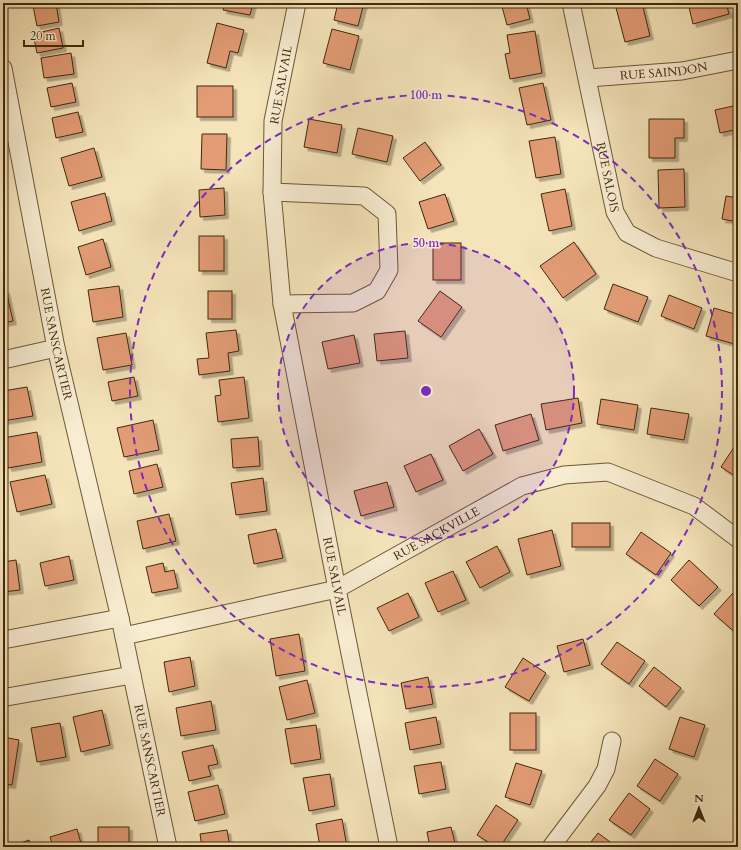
<svg xmlns="http://www.w3.org/2000/svg" width="741" height="850" font-family="Cardo,serif">
  <style>
    .building { fill: #e39c76; stroke: #41280b; filter: url(#shadow) }
    .lines { fill: none; stroke-linecap: round; stroke-linejoin: round }
    .minor-casing { stroke: #6e5737; stroke-width: 19 }
    .minor { stroke: #f8edd2; stroke-width: 17 }
    .ring { fill: none; stroke: #7b2cbf; stroke-width: 2; stroke-dasharray: 7 5 }
    .labels { text-anchor: middle; dominant-baseline: central; stroke-width: 3; stroke-linejoin: round; paint-order: stroke }
    .street-label { font-size: 12px; fill: #41280b; stroke: #f8edd2 }
    .centre { fill: #7b2cbf; stroke: #f8edd2; stroke-width: 2 }
    .ring-label { font-size: 12px; text-anchor: middle; font-weight: bold; fill: #7b2cbf; stroke: #f8edd2; stroke-width: 3; stroke-linejoin: round; paint-order: stroke }
  </style>
  <defs>
    <filter id="shadow"><feDropShadow dx="3.5" dy="3.5" stdDeviation="0" flood-color="#0004"/></filter>
  </defs>
  <rect width="100%" height="100%" fill="#f5e4ba"/>
  <filter id="stains"><feTurbulence type="fractalNoise" baseFrequency=".005" numOctaves="4"/><feColorMatrix values="0 0 0 0 .2 0 0 0 0 .09 0 0 0 0 .02 0 0 0 .5 -.17"/></filter>
  <radialGradient id="worn" r=".72"><stop offset=".6" stop-color="#630" stop-opacity="0"/><stop offset="1" stop-color="#630" stop-opacity=".3"/></radialGradient>
  <g class="building">
    <path d="M52 3H56L59 22 37 26 33 6Z"/>
    <path d="M225 3H253L250 15 223 10Z"/>
    <path d="M338 3H364L358 26 334 20Z"/>
    <path d="M501 3H526L530 19 507 25Z"/>
    <path d="M620 3H642L650 36 625 42 615 4Z"/>
    <path d="M688 3H726L729 14 693 24Z"/>
    <path d="M217 23 244 30 238 53 230 51 226 68 207 63Z"/>
    <path d="M59 28 63 48 37 53 33 34Z"/>
    <path d="M332 29 359 36 350 70 323 63Z"/>
    <path d="M535 31 542 73 510 79 505 54 510 53 507 35Z"/>
    <path d="M71 53 74 74 44 78 41 58Z"/>
    <path d="M72 83 76 102 51 107 47 88Z"/>
    <path d="M543 83 551 120 527 125 519 88Z"/>
    <rect x="197" y="86" width="36" height="31"/>
    <path d="M738 105V129L720 133 715 110Z"/>
    <path d="M78 112 83 132 56 138 52 118Z"/>
    <path d="M309 119 342 125 337 153 304 147Z"/>
    <path d="M649 119H684V138H675V158H649Z"/>
    <path d="M358 128 393 136 387 162 352 154Z"/>
    <path d="M202 134H227L226 170 201 169Z"/>
    <path d="M555 137 561 174 536 178 529 141Z"/>
    <path d="M425 142 441 165 420 181 403 158Z"/>
    <path d="M94 148 102 177 69 186 61 158Z"/>
    <path d="M684 169 685 207 659 208 658 170Z"/>
    <path d="M224 188 225 215 200 217 199 190Z"/>
    <path d="M565 189 572 226 549 231 541 194Z"/>
    <path d="M105 193 112 221 79 231 71 202Z"/>
    <path d="M445 194 454 221 428 229 419 202Z"/>
    <path d="M726 196 738 198V222L722 219Z"/>
    <rect x="199" y="236" width="25" height="35"/>
    <path d="M103 239 111 267 86 275 78 247Z"/>
    <path d="M574 242 596 274 563 298 540 266Z"/>
    <rect x="433" y="243" width="28" height="37"/>
    <path d="M613 284 648 297 638 322 604 309Z"/>
    <path d="M119 286 123 317 93 322 88 290Z"/>
    <path d="M3 290H6L13 321 3 323Z"/>
    <rect x="208" y="291" width="24" height="28"/>
    <path d="M440 291 462 307 441 337 418 321Z"/>
    <path d="M669 295 702 308 694 329 661 316Z"/>
    <path d="M714 308 738 315V345L706 336Z"/>
    <path d="M236 330 239 351 228 353 230 371 199 375 197 359 209 358 206 333Z"/>
    <path d="M405 331 408 358 377 361 374 334Z"/>
    <path d="M126 333 132 365 103 370 97 338Z"/>
    <path d="M354 335 360 363 328 369 322 342Z"/>
    <path d="M134 377 138 396 112 401 108 382Z"/>
    <path d="M244 377 249 418 218 422 215 396 221 395 219 380Z"/>
    <path d="M27 387 33 416 3 421V391Z"/>
    <path d="M578 398 582 423 546 430 541 404Z"/>
    <path d="M601 399 638 405 634 430 597 424Z"/>
    <path d="M651 408 689 414 684 440 647 434Z"/>
    <path d="M531 414 539 440 503 451 495 425Z"/>
    <path d="M153 420 159 450 124 457 117 428Z"/>
    <path d="M479 429 493 454 463 471 449 446Z"/>
    <path d="M37 432 42 462 8 468 3 438Z"/>
    <path d="M258 437 260 466 233 468 231 439Z"/>
    <path d="M738 441V478L721 467Z"/>
    <path d="M431 454 443 480 416 492 404 466Z"/>
    <path d="M157 464 163 487 134 494 129 471Z"/>
    <path d="M45 475 52 504 17 512 10 482Z"/>
    <path d="M263 478 267 511 236 515 231 483Z"/>
    <path d="M387 482 394 507 361 516 354 491Z"/>
    <path d="M169 514 176 541 143 549 137 521Z"/>
    <rect x="572" y="523" width="38" height="24"/>
    <path d="M276 529 283 558 254 564 248 535Z"/>
    <path d="M552 530 561 566 527 575 518 539Z"/>
    <path d="M641 532 671 553 656 575 626 554Z"/>
    <path d="M497 546 510 572 480 588 466 562Z"/>
    <path d="M69 556 74 580 45 586 40 563Z"/>
    <path d="M16 560 20 590 3 592V562Z"/>
    <path d="M689 560 718 587 699 606 671 580Z"/>
    <path d="M163 563 165 572 174 570 178 588 152 593 146 567Z"/>
    <path d="M453 571 466 600 438 612 425 583Z"/>
    <path d="M408 593 419 617 389 631 377 608Z"/>
    <path d="M733 593 738 597V635L714 614Z"/>
    <path d="M299 634 305 671 276 676 270 639Z"/>
    <path d="M583 639 590 665 564 672 557 646Z"/>
    <path d="M617 642 645 661 629 684 601 664Z"/>
    <path d="M190 657 195 686 169 692 164 662Z"/>
    <path d="M523 658 546 673 529 701 505 687Z"/>
    <path d="M654 667 681 688 666 707 639 686Z"/>
    <path d="M428 677 433 704 406 709 401 683Z"/>
    <path d="M307 680 315 713 287 720 279 687Z"/>
    <path d="M211 701 216 730 181 736 176 708Z"/>
    <path d="M102 710 110 745 81 752 73 717Z"/>
    <rect x="510" y="713" width="26" height="37"/>
    <path d="M436 717 441 744 410 750 405 723Z"/>
    <path d="M680 717 705 725 694 757 669 749Z"/>
    <path d="M60 723 66 757 37 762 31 728Z"/>
    <path d="M316 725 321 759 291 764 285 729Z"/>
    <path d="M3 737 19 740 12 785 3 784Z"/>
    <path d="M213 745 218 764 208 766 211 776 189 781 182 752Z"/>
    <path d="M655 759 678 774 660 801 637 786Z"/>
    <path d="M441 762 446 789 419 794 414 766Z"/>
    <path d="M516 763 542 771 530 805 505 797Z"/>
    <path d="M330 774 335 806 309 811 303 778Z"/>
    <path d="M218 785 225 814 195 821 188 792Z"/>
    <path d="M629 793 650 809 631 835 609 820Z"/>
    <path d="M496 805 518 820 500 847H496L477 835Z"/>
    <path d="M342 819 347 847H320L316 824Z"/>
    <rect x="98" y="827" width="31" height="20"/>
    <path d="M451 827 456 847H430L427 832Z"/>
    <path d="M77 829 82 847H53L50 837Z"/>
    <path d="M227 830 230 847H202L200 834Z"/>
    <path d="M598 833 617 847H587Z"/>
    <path d="M29 840 31 847H9Z"/>
  </g>
  <g class="lines">
    <g class="minor-casing">
      <g id="minor">
        <path id="s1" d="M297 3 273 121 272 192 282 304 337 589 389 847"/>
        <path id="s2" d="M571 3 615 212 627 233 656 248 738 273"/>
        <path id="s3" d="M3 68 56 348 120 618 168 847"/>
        <path id="s4" d="M588 78 682 71 738 60"/>
        <path d="M272 192 364 196 387 214 389 270 377 291 353 303 282 304"/>
        <path d="M3 360 56 348"/>
        <path id="s5" d="M124 636 337 589 522 486 564 475 608 472 694 506 738 539"/>
        <path d="M3 640 120 618"/>
        <path d="M3 695 7 697 132 675"/>
        <path d="M551 847 597 786 606 769 612 741"/>
      </g>
    </g>
    <use href="#minor" class="minor"/>
  </g>
  <circle cx="426" cy="391" r="148" fill="#7b2cbf" fill-opacity=".12"/>
  <g class="ring">
    <circle cx="426" cy="391" r="148"/>
    <circle cx="426" cy="391" r="296"/>
  </g>
  <g class="labels">
    <g class="street-label">
      <text stroke="none"><textPath href="#s4" startOffset="76">RUE SAINDON</textPath></text>
      <text transform="translate(281 85) rotate(-80)">RUE SALVAIL</text>
      <text stroke="none"><textPath href="#s2" startOffset="178">RUE SALOIS</textPath></text>
      <text stroke="none"><textPath href="#s3" startOffset="281">RUE SANSCARTIER</textPath></text>
      <text stroke="none"><textPath href="#s5" startOffset="332">RUE SACKVILLE</textPath></text>
      <text stroke="none"><textPath href="#s1" startOffset="581">RUE SALVAIL</textPath></text>
      <text stroke="none"><textPath href="#s3" startOffset="708">RUE SANSCARTIER</textPath></text>
    </g>
  </g>
  <circle cx="426" cy="391" r="6" class="centre"/>
  <g class="ring-label">
    <text x="426" y="99">100 m</text>
    <text x="426" y="247">50 m</text>
  </g>
  <rect width="741" height="850" fill="none" stroke="#f5e4ba" stroke-width="16"/>
  <rect x="4" y="4" width="733" height="842" fill="none" stroke="#41280b" stroke-width="2"/>
  <rect x="8" y="8" width="725" height="834" fill="none" stroke="#41280b"/>
  <g transform="translate(699 808)" stroke="#f8edd2" stroke-width="3" paint-order="stroke">
  <path d="M0-3L7 15L0 10L-7 15Z" fill="#41280b"/>
  <text y="-6" font-size="11" font-weight="bold" text-anchor="middle" fill="#41280b">N</text>
  </g>
  <path d="M24 40v6h59v-6" fill="none" stroke="#41280b" stroke-width="2"/>
  <text x="30" y="40" font-size="12" fill="#41280b" stroke="#f8edd2" stroke-width="3" paint-order="stroke">20 m</text>
  <rect width="100%" height="100%" filter="url(#stains)"/>
  <rect width="100%" height="100%" fill="url(#worn)"/>
</svg>
